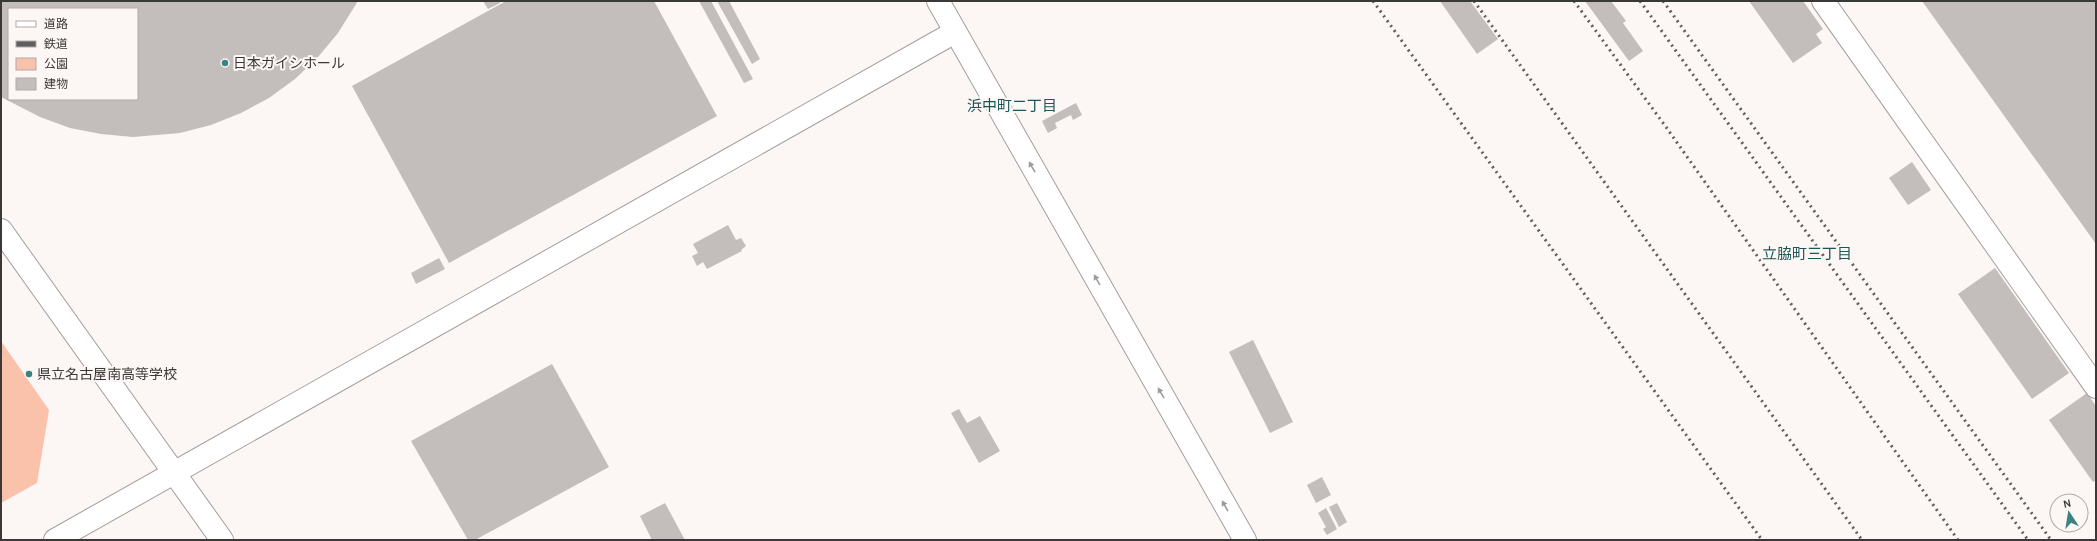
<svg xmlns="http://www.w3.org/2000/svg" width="2097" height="541" font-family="Karla,'Noto Sans JP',sans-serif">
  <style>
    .green { fill: #fac2aa }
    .building { fill: #c3bdbb; fill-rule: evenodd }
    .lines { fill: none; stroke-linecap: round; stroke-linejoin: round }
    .minor-casing { stroke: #a49e9c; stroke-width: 24 }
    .tertiary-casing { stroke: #a49e9c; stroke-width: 24 }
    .minor { stroke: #fff; stroke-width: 22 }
    .tertiary { stroke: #fff; stroke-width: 22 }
    .rail { stroke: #615e5d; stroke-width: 3; stroke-dasharray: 2 4; stroke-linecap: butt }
    .oneway { fill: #9d9c9c }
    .poi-dot { fill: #3b8383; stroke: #fcf6f4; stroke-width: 1.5 }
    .labels { text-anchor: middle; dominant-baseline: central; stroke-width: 4; stroke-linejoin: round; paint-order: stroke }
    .poi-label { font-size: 14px; fill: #3b3938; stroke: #fcf6f4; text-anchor: start }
    .neighbourhood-label { font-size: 15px; fill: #1b5757; stroke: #fcf6f4 }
  </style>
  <rect width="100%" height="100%" fill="#fcf6f4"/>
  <path class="green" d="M1 341 49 410 37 483 1 503Z"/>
  <g class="building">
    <path d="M1 1H358L338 33 318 57 295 79 269 98 241 113 211 125 180 133 133 137 101 134 70 128 40 117 1 97ZM9 9H137V99H9Z"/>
    <path d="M483 1H499L500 3 488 9Z"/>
    <path d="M506 1H654L717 116 449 263 352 86Z"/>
    <path d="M699 1H711L753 79 744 83Z"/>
    <path d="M717 1H729L760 59 752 64Z"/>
    <path d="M1440 1H1470L1498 39 1477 54Z"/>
    <path d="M1585 1H1611L1626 21 1623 23 1643 51 1629 61Z"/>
    <path d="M1749 1H1803L1823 29 1816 34 1822 43 1793 63Z"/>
    <path d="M1922 1H2096V244Z"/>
    <path d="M1076 103 1082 115 1073 120 1071 115 1055 123 1057 128 1048 133 1042 121Z"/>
    <path d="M1912 162 1931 190 1908 205 1889 178Z"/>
    <path d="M728 225 736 240 741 238 746 246 741 250 742 251 707 269 703 262 697 266 692 256 698 253 693 244Z"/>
    <path d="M439 258 445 269 416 284 411 273Z"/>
    <path d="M1995 268 2069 373 2032 399 1958 294Z"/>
    <path d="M1253 340 1293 422 1270 433 1229 352Z"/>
    <path d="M552 364 609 467 475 540H468L411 441Z"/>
    <path d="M2087 393 2096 406V480L2093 482 2049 420Z"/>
    <path d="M959 409 967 423 980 416 1000 451 979 463 951 413Z"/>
    <path d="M1322 477 1331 495 1316 503 1307 485Z"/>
    <path d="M665 503 685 540H652L640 516Z"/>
    <path d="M1337 503 1347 522 1339 527 1329 507Z"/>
    <path d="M1326 508 1337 529 1327 535 1323 529 1326 527 1318 513Z"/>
  </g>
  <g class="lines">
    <g class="minor-casing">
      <g id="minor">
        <path d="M938 1 1245 540"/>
        <path d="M1823 1 2096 387"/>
      </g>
    </g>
    <g class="tertiary-casing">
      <g id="tertiary">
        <path d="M1 230 222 540"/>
        <path d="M55 540 955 32"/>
      </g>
    </g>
    <use href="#minor" class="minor"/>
    <use href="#tertiary" class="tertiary"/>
    <g class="rail">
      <path d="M1373 1 1762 540"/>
      <path d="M1474 1 1862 540"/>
      <path d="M1574 1 1666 127 1958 540"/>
      <path d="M1640 1 2028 540"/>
      <path d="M1663 1 2051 540"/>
    </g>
  </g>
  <defs><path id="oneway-solid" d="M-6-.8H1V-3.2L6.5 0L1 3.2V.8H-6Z"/></defs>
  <g class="oneway">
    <use href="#oneway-solid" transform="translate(1032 167) rotate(-120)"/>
    <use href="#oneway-solid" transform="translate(1097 280) rotate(-120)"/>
    <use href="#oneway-solid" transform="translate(1161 393) rotate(-120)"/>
    <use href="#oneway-solid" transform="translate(1225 506) rotate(-120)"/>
  </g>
  <g class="poi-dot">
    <circle cx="225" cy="63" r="4"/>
    <circle cx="29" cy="374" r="4"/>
  </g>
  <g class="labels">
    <g class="poi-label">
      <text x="233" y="63">日本ガイシホール</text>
      <text x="37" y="374">県立名古屋南高等学校</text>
    </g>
    <g class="neighbourhood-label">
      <text x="1012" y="106">浜中町二丁目</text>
      <text x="1807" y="254">立脇町三丁目</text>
    </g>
  </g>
  <rect width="2097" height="541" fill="none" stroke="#3b3938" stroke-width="4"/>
  <rect x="8" y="8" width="130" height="92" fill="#fcf6f4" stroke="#afaaa9"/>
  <rect x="16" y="21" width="20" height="6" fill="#ffffff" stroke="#afaaa9"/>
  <text x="44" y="28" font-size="12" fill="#3b3938">道路</text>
  <rect x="16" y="41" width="20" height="6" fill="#615e5d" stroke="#afaaa9"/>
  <text x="44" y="48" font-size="12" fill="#3b3938">鉄道</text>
  <rect x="16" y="58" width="20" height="12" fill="#fac2aa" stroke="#afaaa9"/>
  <text x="44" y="68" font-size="12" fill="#3b3938">公園</text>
  <rect x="16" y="78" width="20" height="12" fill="#c3bdbb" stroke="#afaaa9"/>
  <text x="44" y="88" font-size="12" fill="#3b3938">建物</text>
  <g transform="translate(2069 513) rotate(348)"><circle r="19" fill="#fcf6f4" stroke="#afaaa9"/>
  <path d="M0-3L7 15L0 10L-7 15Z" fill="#3b8383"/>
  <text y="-6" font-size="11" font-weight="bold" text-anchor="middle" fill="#3b3938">N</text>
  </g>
</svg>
